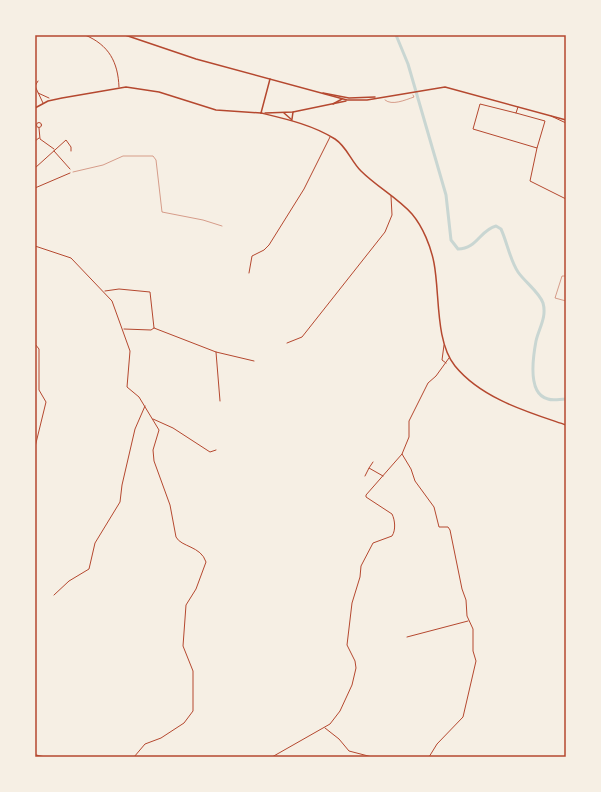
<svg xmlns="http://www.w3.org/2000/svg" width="601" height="792" font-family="Rubik,sans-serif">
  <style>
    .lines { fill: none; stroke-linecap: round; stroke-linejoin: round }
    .river { stroke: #c9d6d2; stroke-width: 3 }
    .path { stroke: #b5482f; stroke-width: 0.5 }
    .minor { stroke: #b5482f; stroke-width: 1 }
    .tertiary { stroke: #b5482f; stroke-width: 1.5 }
    .secondary { stroke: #b5482f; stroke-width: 1.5 }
    .neatline { fill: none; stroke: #b5482f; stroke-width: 1.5 }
  </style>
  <rect width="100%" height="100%" fill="#f6efe4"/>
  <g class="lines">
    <path class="river" d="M396 35 408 64 446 195 451 240 458 249C477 249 480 230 496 226L501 229C507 242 510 260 518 272 524 281 540 293 543 303 547 317 539 328 536 341 533 357 527 394 548 399 553 401 560 399 566 399"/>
    <g class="path">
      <path d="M385 100C392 106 405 100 414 97L413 95"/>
      <path d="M73 172 103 165 123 156H153L156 160 162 212 203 220 222 226"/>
      <path d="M566 276H562L555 298 566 301"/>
    </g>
    <g class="minor">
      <path d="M85 35C109 45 118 62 119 87"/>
      <path d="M35 37 36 35"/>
      <path d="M35 86 43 103"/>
      <path d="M35 86 38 81"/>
      <path d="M38 93 49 98"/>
      <path d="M516 113 545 121 537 148 473 129 480 104 516 113 518 107"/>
      <path d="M551 116 566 123"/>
      <circle cx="39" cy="125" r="2.5"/>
      <path d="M39 128 40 139 54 149"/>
      <path d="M35 141 39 138"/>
      <path d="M537 148 530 181 566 199"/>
      <path d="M54 151 70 169"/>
      <path d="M35 168 66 140 71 147V151"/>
      <path d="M35 188 70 173"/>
      <path d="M35 246 71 258 112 301 130 351 127 387 139 397 159 430 153 450 154 461 170 505 176 537C181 547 201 546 206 562L196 589 186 605 183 646 193 671V711L184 723 161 738 145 744 134 757"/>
      <path d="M249 273 252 256 264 250 269 245 304 189 330 137"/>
      <path d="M105 291 119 289 150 292 154 328 216 352 254 361"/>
      <path d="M124 329 151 330 154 328"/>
      <path d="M287 343 302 337 385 232 392 215 391 196"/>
      <path d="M35 344 39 349V390L46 402 35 447"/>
      <path d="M444 345 442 360 446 363"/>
      <path d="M216 352 220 401"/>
      <path d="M153 419 173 428 210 452 216 450"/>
      <path d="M369 468 373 462"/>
      <path d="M365 476 369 468 383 476"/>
      <path d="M54 595 69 581 89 569 95 543 120 502 122 485 135 429 145 406"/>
      <path d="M407 637 468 621"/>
      <path d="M325 728 339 739 349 751 372 757"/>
      <path d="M272 757 330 724 340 711 352 685 356 668 355 661 347 645 352 603 360 577 361 566 373 543 392 536C396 530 395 520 392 514L366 497V495L402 454"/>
      <path d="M429 757 437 744 463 717 476 661 473 651V629L467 616 466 600 462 589 450 530 448 527H439L434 507 415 481 411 469 402 454 409 437V421L428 383 436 376 449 358"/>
    </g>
    <g class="tertiary">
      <path d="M35 108 48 101 62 98 126 87 159 92 216 110 261 113"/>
      <path d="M35 755 44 757"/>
    </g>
    <g class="secondary">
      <path d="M125 35 196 59 347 100H367L445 87 566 120"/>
      <path d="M323 93 349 98 375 97"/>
      <path d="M333 104 342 99"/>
      <path d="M261 113C286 119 313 125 335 139 347 147 351 161 361 171 377 187 398 198 412 214 423 227 431 247 434 263 440 294 435 341 455 366 482 399 528 412 566 425"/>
      <path d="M261 113 270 79"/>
      <path d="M265 113 293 112 346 101"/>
      <path d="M284 113 292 120"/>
      <path d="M292 119 293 112"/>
    </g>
  </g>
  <rect width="601" height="792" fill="none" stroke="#f6efe4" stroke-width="72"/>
  <rect x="36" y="36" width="529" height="720" class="neatline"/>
</svg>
